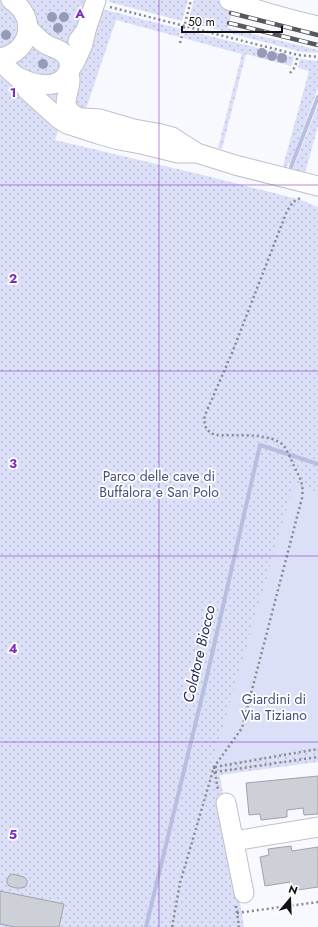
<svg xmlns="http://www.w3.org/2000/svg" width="318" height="927" font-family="Jost,sans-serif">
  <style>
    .grass { fill: url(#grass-dots) }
    .garden { fill: #dbe0f8 }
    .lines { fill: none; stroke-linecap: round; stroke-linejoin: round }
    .stream { stroke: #b7bedf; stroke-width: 4 }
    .building { fill: #ced0d8; stroke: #a0a1aa }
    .minor-casing { stroke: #bfc1c9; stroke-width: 21 }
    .path { stroke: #88898d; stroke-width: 2.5; stroke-dasharray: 2 3; stroke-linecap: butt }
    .minor { stroke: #fff; stroke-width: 19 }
    .rail-casing { stroke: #58595c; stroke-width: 4.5 }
    .rail { stroke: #fff; stroke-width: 3; stroke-dasharray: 9; stroke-linecap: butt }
    .tree { fill: #979bb7 }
    .grid { fill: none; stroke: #7b2cbf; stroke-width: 1; stroke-opacity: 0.55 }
    .labels { text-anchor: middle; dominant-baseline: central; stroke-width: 3.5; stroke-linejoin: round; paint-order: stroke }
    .park-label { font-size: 14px; fill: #474e7d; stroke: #fff }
    .water-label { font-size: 15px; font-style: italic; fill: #272c58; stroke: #fff }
    .grid-label { font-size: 13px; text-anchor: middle; font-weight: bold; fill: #7b2cbf; stroke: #fff; stroke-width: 3.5; stroke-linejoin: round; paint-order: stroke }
  </style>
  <defs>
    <pattern id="grass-dots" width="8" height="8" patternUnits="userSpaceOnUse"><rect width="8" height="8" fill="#dbe0f8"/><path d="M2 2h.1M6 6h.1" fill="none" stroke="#bbbfd4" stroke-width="1.8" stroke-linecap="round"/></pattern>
  </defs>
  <rect width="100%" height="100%" fill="#f8f9fe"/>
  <g class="grass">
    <path d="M0 0H103L55 140 207 176 301 200 318 207V762L220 775 244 927H0Z"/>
    <path d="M109 0H188L182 21 109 2Z"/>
    <path d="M194 0H216L233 7 228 28 318 50V53L302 52 188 22Z"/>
    <path d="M102 9 181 29 179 37 116 20 85 112 71 100V95Z"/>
    <path d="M185 30 294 57 291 66 246 54 222 149 218 148 242 54 183 38Z"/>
    <path d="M300 59 318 61V88L292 159 286 167 283 166 309 71 298 68Z"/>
    <path d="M318 105V126L305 173 293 169Z"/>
  </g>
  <path class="garden" d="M294 484 318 492V747L212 765Z"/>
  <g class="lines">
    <g class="stream">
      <path d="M291 167 318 97"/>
      <path d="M146 927 207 676 260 445 318 464"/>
    </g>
  </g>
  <g class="building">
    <path d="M318 776V814L304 815 303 808 287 810V817L261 820 260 814 249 815 246 783Z"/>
    <path d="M291 846 292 851 318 847V887L291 891 290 882 265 886 260 857 269 855 268 849Z"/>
    <path d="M12 874 24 877 27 880V884L25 887 21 888H16L9 886 7 883V880L9 876Z"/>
    <path d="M0 891 64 904 59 927H15L0 924Z"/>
  </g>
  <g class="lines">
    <g class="minor-casing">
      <g id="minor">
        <path d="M229 0C258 11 288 19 318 26"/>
        <path d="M86 30 83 44 75 62 69 71C69 74 70 77 70 80 70 95 57 106 78 117L83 118 100 119 134 129 157 133 172 137 194 151"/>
        <path d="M78 41 86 30 96 0"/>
        <path d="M0 58C31 52 38 17 11 0"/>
        <path d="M0 61C6 66 12 74 18 77 33 85 59 91 68 72 70 67 70 62 67 57 62 49 51 48 44 43 38 39 33 33 28 28"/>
        <path d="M18 77 28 91 58 118 67 124 98 134 119 140 141 144 178 153H197L235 165 318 186"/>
        <path d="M226 803 244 893"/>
        <path d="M234 841 318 827"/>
      </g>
    </g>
    <g class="path">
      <path d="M110 7 298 55 318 57"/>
      <path d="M180 43 191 0"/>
      <path d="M290 73 295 67 298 55"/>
      <path d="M214 767 218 790"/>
      <path d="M215 767 318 749"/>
      <path d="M215 772 318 757"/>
      <path d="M236 906 239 927"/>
      <path d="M237 913 318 902"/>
      <path d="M172 927 180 883 214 767 242 728 302 498C304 484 300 478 294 466 291 459 288 452 284 446 272 432 233 436 215 435 206 431 203 425 205 415L232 353 287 211 293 202 300 198"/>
    </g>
    <use href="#minor" class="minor"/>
    <g class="rail-casing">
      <g id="rail">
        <path d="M231 13 318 35"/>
        <path d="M229 23 318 45"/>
      </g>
    </g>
    <use href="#rail" class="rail"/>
  </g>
  <g class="tree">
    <circle cx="52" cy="17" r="5"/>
    <circle cx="64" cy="17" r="5"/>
    <circle cx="58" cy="28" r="5"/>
    <circle cx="6" cy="35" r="5"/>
    <circle cx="262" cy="53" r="5"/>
    <circle cx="272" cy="56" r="5"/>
    <circle cx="282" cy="58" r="5"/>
    <circle cx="43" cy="64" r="5"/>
  </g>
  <path class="grid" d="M159 0V927M0 185H318M0 371H318M0 556H318M0 742H318"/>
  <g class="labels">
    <g class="park-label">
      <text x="159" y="476">Parco delle cave di<tspan x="159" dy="16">Buffalora e San Polo</tspan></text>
      <text x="274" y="699">Giardini di<tspan x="274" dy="16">Via Tiziano</tspan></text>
    </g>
    <g class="water-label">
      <text transform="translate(199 654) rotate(-77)">Colatore Biocco</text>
    </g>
  </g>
  <g class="grid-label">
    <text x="80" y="18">A</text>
    <text x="13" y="97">1</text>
    <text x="13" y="283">2</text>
    <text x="13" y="468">3</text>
    <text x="13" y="653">4</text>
    <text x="13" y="839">5</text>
  </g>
  <g transform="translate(290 899) rotate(19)" stroke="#ffffff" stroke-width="3" paint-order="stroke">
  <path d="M0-3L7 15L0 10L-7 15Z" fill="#121215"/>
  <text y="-6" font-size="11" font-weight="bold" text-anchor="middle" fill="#121215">N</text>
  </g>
  <path d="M182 26v6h100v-6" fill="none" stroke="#121215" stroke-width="2"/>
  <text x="188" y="26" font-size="12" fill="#121215" stroke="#ffffff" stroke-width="3" paint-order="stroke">50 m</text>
</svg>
